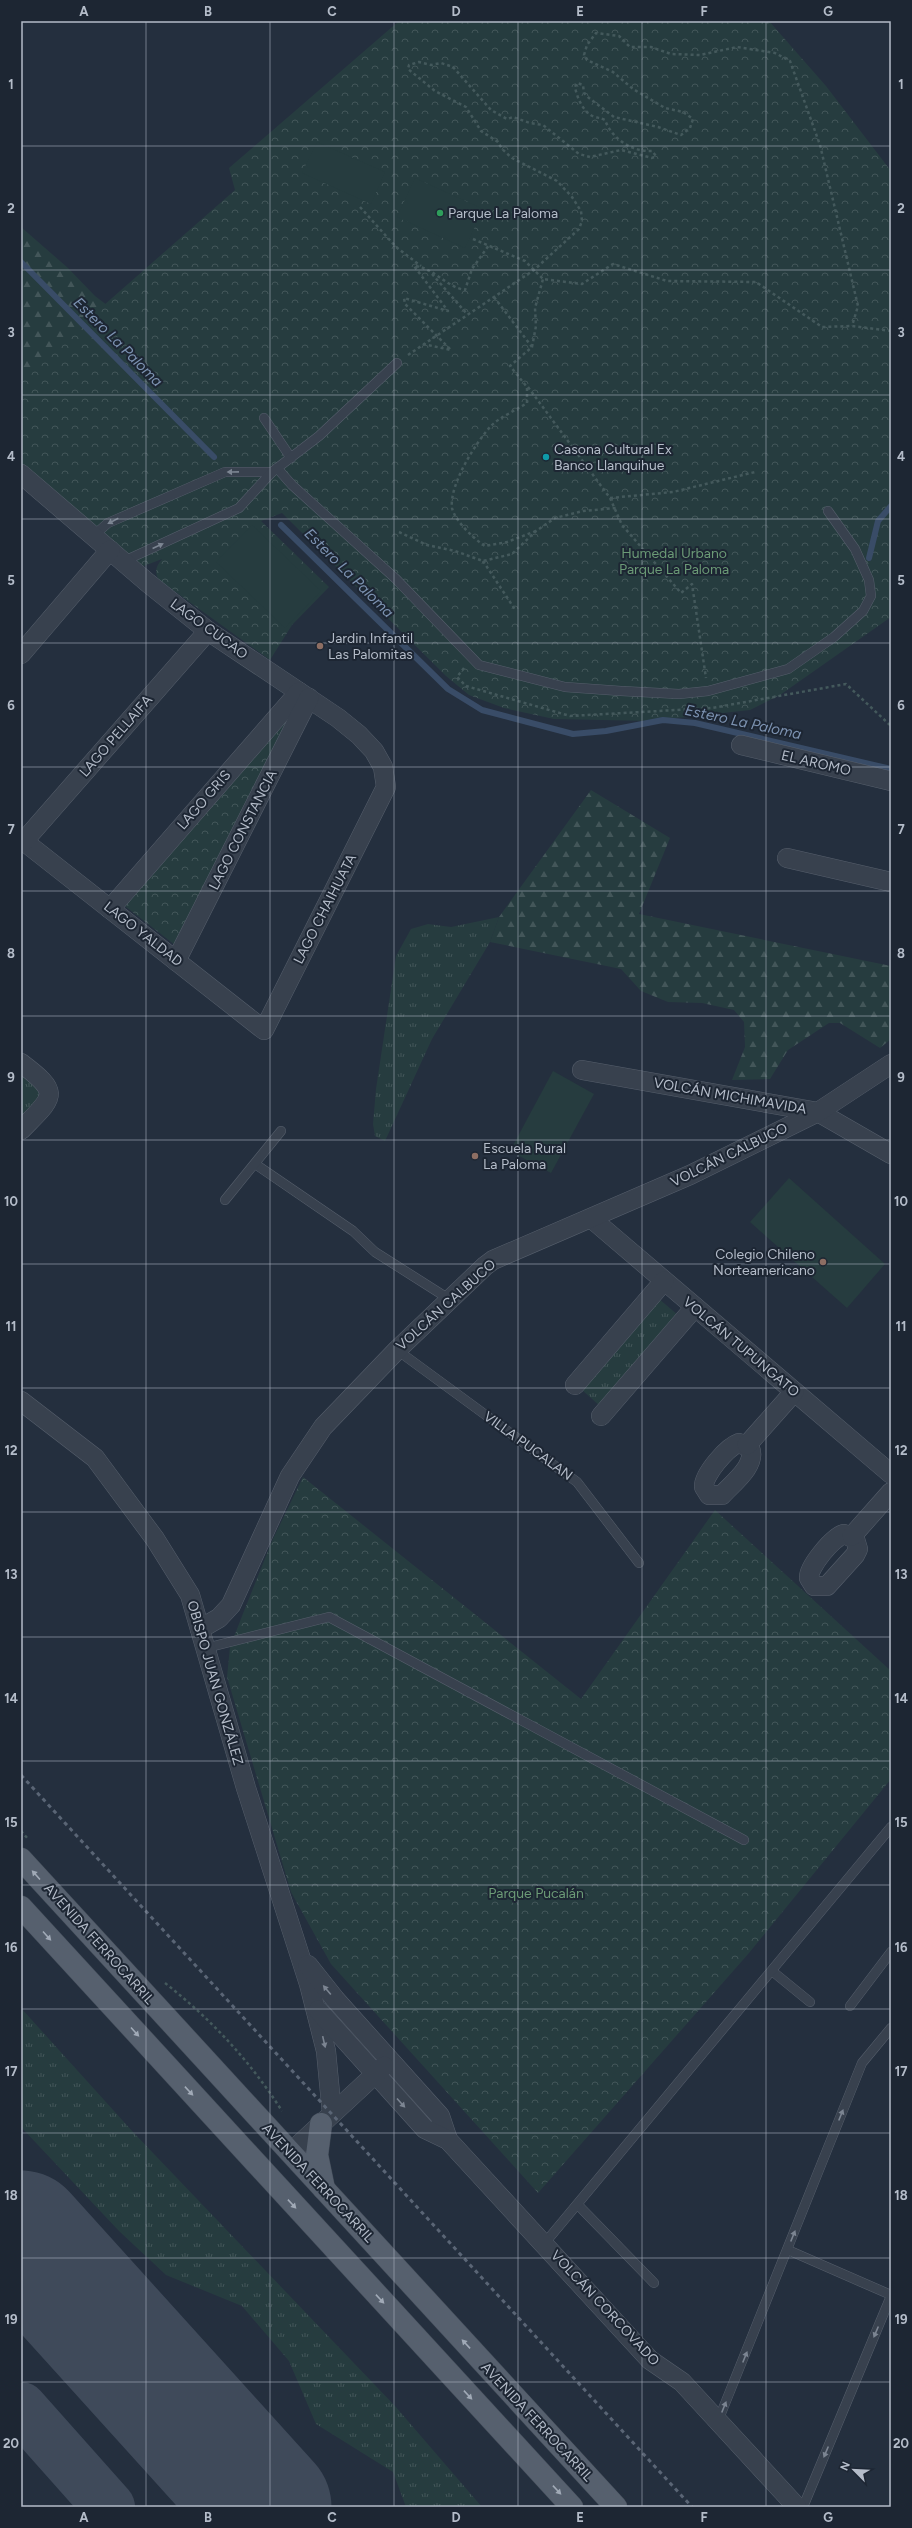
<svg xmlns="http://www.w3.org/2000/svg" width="912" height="2528" font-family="Figtree,sans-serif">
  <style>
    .grass { fill: url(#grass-tufts) }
    .forest { fill: url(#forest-firs) }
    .park { fill: url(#park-crowns) }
    .pitch { fill: #263c3f }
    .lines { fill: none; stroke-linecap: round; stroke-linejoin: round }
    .stream { stroke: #394c67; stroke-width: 6 }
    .taxiway { stroke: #3f4a5a; stroke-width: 52 }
    .runway { stroke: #3f4a5a; stroke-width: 131 }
    .lane-casing { stroke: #565f6c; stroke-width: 10 }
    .street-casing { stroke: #565f6c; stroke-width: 20 }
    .primary-casing { stroke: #414a57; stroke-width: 23 }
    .path { stroke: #44595c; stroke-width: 2.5; stroke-dasharray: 3 3; stroke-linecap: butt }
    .lane { stroke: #38414e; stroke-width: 9 }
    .street { stroke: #38414e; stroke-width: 19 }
    .primary { stroke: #56606e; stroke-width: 22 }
    .rail { stroke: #5a6575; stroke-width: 3; stroke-dasharray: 4 4; stroke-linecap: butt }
    .oneway { fill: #7c8592 }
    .oneway2 { fill: #a1aab7 }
    .grid { fill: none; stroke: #b4bcc9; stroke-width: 1; stroke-opacity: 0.55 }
    .leisure-dot { fill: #2e9e5b; stroke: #1d2633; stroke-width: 1.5 }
    .culture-dot { fill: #0f9aa8; stroke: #1d2633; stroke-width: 1.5 }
    .education-dot { fill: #8d6e63; stroke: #1d2633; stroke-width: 1.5 }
    .labels { text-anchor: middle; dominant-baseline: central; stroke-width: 4; stroke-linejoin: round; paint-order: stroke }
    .poi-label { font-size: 14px; fill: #b4bcc9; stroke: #1d2633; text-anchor: start }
    .park-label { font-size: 14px; fill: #6b9a76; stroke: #1d2633 }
    .street-label { font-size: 14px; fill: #b4bcc9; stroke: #1d2633 }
    .water-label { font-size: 15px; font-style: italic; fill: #7c92b1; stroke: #1d2633 }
    .neatline { fill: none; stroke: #b4bcc9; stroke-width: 1.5 }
    .grid-label { font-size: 13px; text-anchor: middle; font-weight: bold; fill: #b4bcc9 }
  </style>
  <defs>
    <pattern id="grass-tufts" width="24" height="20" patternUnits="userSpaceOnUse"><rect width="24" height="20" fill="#263c3f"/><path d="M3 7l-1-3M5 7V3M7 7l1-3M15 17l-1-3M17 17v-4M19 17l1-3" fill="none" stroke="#435659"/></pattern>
    <pattern id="forest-firs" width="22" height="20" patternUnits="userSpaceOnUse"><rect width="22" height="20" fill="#263c3f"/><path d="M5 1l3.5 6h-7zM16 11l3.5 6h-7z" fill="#435659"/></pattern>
    <pattern id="park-crowns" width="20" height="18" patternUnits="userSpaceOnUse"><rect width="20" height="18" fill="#263c3f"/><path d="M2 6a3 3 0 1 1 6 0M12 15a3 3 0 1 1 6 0" fill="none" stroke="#435659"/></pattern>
  </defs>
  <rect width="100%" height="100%" fill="#242f3e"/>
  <g class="grass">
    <path d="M499 917 490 942 432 1039 385 1141 375 1136 373 1124 376 1089 396 956 411 929 428 924 451 927Z"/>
    <path d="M21 1071 44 1094 21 1121Z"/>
    <path d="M659 1299 678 1315 601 1407 581 1389Z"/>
    <path d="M21 2008 133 2132 395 2406 482 2507H406L393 2472 316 2424 289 2361 242 2306 166 2275 119 2231 21 2127Z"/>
  </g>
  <g class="forest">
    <path d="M21 227 68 268 95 296 137 328 21 405Z"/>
    <path d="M591 790 670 838 639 914 891 966V1039L880 1048 840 1023H829L788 1050 770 1079 732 1080 745 1047 744 1022 734 1010 702 1003 668 1002 641 991 621 969 490 942 499 917Z"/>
  </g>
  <g class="park">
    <path d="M399 21H769L826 86 891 171V617L780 695 750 710 650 721 554 719 504 708 469 695 446 676 282 513 261 521 329 587 292 625 270 660 159 580C154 572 156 566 162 559L136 569 21 466V378L235 190 229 168Z"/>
    <path d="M285 714 290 718 175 945 121 903Z"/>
    <path d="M303 1477 581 1699 715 1510 891 1671V1779L749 1953 538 2193 331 1964 291 1892 227 1677 230 1647 244 1611 272 1541Z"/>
  </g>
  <g class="pitch">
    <path d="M317 142 385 172 371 204 302 173Z"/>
    <path d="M415 178 483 209 465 248 397 217Z"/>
    <path d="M252 525 321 591 285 628 216 562Z"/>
    <path d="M553 1071 594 1094 551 1173 510 1151Z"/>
    <path d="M789 1178 885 1264 847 1308 750 1222Z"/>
  </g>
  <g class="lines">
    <g class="stream">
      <path d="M21 262 214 457"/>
      <path d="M281 525 448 689 482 710 573 734 606 731 663 720 695 723 891 769"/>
      <path d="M869 558 878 521 891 506"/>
    </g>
    <g class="taxiway">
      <path d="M21 2268 37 2254"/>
      <path d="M21 2408 109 2507"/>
    </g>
    <path class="runway" d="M21 2236 266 2507"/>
    <g class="lane-casing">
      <g id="lane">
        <path d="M264 418 291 458"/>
        <path d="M277 468 292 485 396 579 479 665 565 687 621 691 679 694 708 691 788 669 834 637 863 611 871 596 869 580 855 549 828 511"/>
        <path d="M93 536 108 523 225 472H272"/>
        <path d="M122 562 239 508 272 472 319 436 397 363"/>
        <path d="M255 1164 353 1231 375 1252 449 1299"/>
        <path d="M225 1200 281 1131"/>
        <path d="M397 1350 577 1482 639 1563"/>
        <path d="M206 1648 329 1617 744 1840"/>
        <path d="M772 1971 810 2002"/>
        <path d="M850 2006 891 1952"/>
        <path d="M578 2205 654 2283"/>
        <path d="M544 2244 891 1827"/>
        <path d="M788 2250 891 2295"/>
        <path d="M718 2421 862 2063 891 2028"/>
        <path d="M803 2507 891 2296"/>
      </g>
    </g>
    <g class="street-casing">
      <g id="street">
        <path d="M21 474 148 583 208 631 338 718 359 735 374 751 383 767 386 787 264 1030 21 839"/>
        <path d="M21 654 110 550"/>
        <path d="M741 745 891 781"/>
        <path d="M24 841 208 631"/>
        <path d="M787 858 891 882"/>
        <path d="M110 909 299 692"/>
        <path d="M176 961 309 698"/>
        <path d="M21 1063C62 1094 54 1096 21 1130"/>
        <path d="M582 1070 818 1112 891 1154"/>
        <path d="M592 1219 891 1474"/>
        <path d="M575 1385 664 1281"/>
        <path d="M21 1401 95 1458 155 1539 190 1595 246 1788 309 1984 326 2051 332 2114"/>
        <path d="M601 1416 695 1307"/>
        <path d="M739 1443 750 1448C757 1465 733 1483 722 1495H709L704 1487C703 1475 727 1447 739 1443Z"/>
        <path d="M747 1445 794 1392"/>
        <path d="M844 1534 855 1539 858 1549 855 1555 827 1586H814L809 1578C808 1567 833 1537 844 1534Z"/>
        <path d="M852 1536 891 1492"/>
        <path d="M200 1629 219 1618 231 1605 290 1476 323 1427 397 1350 485 1266 493 1260 690 1175 818 1112 891 1064"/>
        <path d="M308 1965 335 1999 440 2116 448 2140"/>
        <path d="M318 2010 425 2129 448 2140 650 2360 682 2382 797 2507"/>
        <path d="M290 2153 384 2066"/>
      </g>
    </g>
    <g class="primary-casing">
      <g id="primary">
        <path d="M21 1859 616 2507"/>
        <path d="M21 1907 572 2507"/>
        <path d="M321 2124 317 2155 324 2189"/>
      </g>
    </g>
    <g class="path">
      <path d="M360 207 396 247 421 266"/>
      <path d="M473 239 525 261 543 279 582 284 613 264 667 281 756 282 822 327 852 326 891 331"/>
      <path d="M432 274 467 314"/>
      <path d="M494 297 532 347"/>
      <path d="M423 344 451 350 405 304 404 298 448 311 414 266C433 267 446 287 465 290L472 269 489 245"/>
      <path d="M408 355 534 270 579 229 582 221 581 211 572 197 557 181 512 158 502 149 498 142 481 131 466 107 435 91 408 69 409 65 419 62 431 65 441 63 453 67 491 110 507 119 513 117 530 123 543 125 579 154 590 157 621 150 652 158 656 156 652 151C632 152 612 139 605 120 601 118 599 118 595 117 584 114 577 98 575 87L577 83 583 85 584 93 589 98 614 117 658 127 681 135 690 128 693 119 683 112 665 108 633 89 613 72 587 60 584 55 587 45 596 33 619 36 630 47H651L671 54 700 55 737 47 775 53 790 61 820 145 858 306 852 326"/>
      <path d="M528 387 610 498 622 525 681 593 692 584 706 678"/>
      <path d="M610 498 673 492 755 472"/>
      <path d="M536 531 507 542 485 546C474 539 455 521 452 508 449 485 476 442 491 426 497 419 518 409 527 403V387L510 366 532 347 536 326 535 308 543 279"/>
      <path d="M399 532 427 545 455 551 483 561 512 554 536 531 555 518 583 511 616 508"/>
      <path d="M483 561 516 611"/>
      <path d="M464 668 457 677 466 686 570 716 712 708 846 684 891 726"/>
      <path d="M21 1831 29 1840"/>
      <path d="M165 1983C212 2020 250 2061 282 2111"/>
    </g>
    <use href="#lane" class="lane"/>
    <use href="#street" class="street"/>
    <use href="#primary" class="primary"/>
    <path class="rail" d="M21 1775 692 2507"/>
  </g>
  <defs><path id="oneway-solid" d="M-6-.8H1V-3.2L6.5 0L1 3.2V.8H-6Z"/></defs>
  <g class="oneway">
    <use href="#oneway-solid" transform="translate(233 472) rotate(179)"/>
    <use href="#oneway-solid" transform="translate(113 521) rotate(153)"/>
    <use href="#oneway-solid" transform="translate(158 546) rotate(-25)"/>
    <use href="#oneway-solid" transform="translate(327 1990) rotate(-130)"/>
    <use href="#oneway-solid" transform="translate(324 2042) rotate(77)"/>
    <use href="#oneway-solid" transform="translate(401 2103) rotate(48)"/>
    <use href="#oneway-solid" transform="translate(841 2115) rotate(-68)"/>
    <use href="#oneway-solid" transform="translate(793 2236) rotate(-68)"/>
    <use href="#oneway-solid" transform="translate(876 2332) rotate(113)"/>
    <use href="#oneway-solid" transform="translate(745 2357) rotate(-68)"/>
    <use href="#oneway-solid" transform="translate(724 2407) rotate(-68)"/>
    <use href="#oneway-solid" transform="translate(826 2452) rotate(113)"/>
  </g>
  <g class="oneway2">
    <use href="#oneway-solid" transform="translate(36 1875) rotate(-132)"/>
    <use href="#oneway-solid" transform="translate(47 1936) rotate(48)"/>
    <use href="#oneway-solid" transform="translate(135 2032) rotate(48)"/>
    <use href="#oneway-solid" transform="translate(189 2091) rotate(47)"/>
    <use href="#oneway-solid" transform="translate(292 2204) rotate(47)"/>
    <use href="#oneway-solid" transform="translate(380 2299) rotate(47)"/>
    <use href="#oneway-solid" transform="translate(466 2344) rotate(-133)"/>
    <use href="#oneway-solid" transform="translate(468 2395) rotate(47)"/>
    <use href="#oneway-solid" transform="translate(557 2490) rotate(47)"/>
  </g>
  <path class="grid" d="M146 21V2507M270 21V2507M394 21V2507M518 21V2507M642 21V2507M766 21V2507M21 146H891M21 270H891M21 395H891M21 519H891M21 643H891M21 767H891M21 891H891M21 1016H891M21 1140H891M21 1264H891M21 1388H891M21 1512H891M21 1637H891M21 1761H891M21 1885H891M21 2009H891M21 2133H891M21 2258H891M21 2382H891"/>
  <circle class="leisure-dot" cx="440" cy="213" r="4"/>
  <circle class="culture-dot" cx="546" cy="457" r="4"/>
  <g class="education-dot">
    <circle cx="320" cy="646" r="4"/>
    <circle cx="475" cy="1156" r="4"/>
    <circle cx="823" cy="1262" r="4"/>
  </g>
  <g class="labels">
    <g class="poi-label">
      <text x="448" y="213">Parque La Paloma</text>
      <text x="554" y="449">Casona Cultural Ex<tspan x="554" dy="16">Banco Llanquihue</tspan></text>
      <text x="328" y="638">Jardin Infantil<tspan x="328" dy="16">Las Palomitas</tspan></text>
      <text x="483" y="1148">Escuela Rural<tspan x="483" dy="16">La Paloma</tspan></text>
      <text x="815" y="1254" text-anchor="end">Colegio Chileno<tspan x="815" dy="16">Norteamericano</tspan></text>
    </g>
    <g class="park-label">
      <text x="674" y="553">Humedal Urbano<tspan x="674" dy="16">Parque La Paloma</tspan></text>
      <text x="536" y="1893">Parque Pucalán</text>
    </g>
    <g class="street-label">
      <text transform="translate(209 629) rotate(36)">LAGO CUCAO</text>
      <text transform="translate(116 736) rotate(-49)">LAGO PELLAIFA</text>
      <text transform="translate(816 763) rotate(13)">EL AROMO</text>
      <text transform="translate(204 800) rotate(-49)">LAGO GRIS</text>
      <text transform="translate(243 830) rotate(-63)">LAGO CONSTANCIA</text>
      <text transform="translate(325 909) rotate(-63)">LAGO CHAIHUATA</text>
      <text transform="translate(143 934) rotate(38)">LAGO YALDAD</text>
      <text transform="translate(730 1096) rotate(10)">VOLCÁN MICHIMAVIDA</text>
      <text transform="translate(729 1155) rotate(-26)">VOLCÁN CALBUCO</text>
      <text transform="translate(446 1305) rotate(-42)">VOLCÁN CALBUCO</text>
      <text transform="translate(741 1347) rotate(40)">VOLCÁN TUPUNGATO</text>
      <text transform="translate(528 1446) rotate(36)">VILLA PUCALAN</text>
      <text transform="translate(215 1683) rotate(74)">OBISPO JUAN GONZÁLEZ</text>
      <text transform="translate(99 1944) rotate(48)">AVENIDA FERROCARRIL</text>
      <text transform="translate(318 2183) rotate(47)">AVENIDA FERROCARRIL</text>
      <text transform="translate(605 2308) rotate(47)">VOLCÁN CORCOVADO</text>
      <text transform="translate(537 2422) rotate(47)">AVENIDA FERROCARRIL</text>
    </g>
    <g class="water-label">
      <text transform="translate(118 342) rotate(45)">Estero La Paloma</text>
      <text transform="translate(349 573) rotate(45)">Estero La Paloma</text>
      <text transform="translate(743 722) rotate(12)">Estero La Paloma</text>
    </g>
  </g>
  <rect width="912" height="2528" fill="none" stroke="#1d2633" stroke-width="44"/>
  <g transform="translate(854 2470) rotate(294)" stroke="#1d2633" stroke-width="3" paint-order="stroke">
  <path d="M0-3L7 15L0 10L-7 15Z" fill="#b4bcc9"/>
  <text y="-6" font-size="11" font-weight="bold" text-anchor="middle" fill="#b4bcc9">N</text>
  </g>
  <rect x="22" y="22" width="868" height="2484" class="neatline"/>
  <g class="grid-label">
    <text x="84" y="16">A</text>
    <text x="208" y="16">B</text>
    <text x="332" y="16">C</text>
    <text x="456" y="16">D</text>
    <text x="580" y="16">E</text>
    <text x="704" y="16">F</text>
    <text x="828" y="16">G</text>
    <text x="11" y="89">1</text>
    <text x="901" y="89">1</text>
    <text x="11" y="213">2</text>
    <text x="901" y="213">2</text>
    <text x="11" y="337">3</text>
    <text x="901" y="337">3</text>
    <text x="11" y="461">4</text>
    <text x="901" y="461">4</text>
    <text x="11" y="585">5</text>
    <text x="901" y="585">5</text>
    <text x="11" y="710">6</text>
    <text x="901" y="710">6</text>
    <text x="11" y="834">7</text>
    <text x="901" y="834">7</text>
    <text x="11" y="958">8</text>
    <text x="901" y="958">8</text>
    <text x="11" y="1082">9</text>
    <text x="901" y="1082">9</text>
    <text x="11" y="1206">10</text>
    <text x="901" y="1206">10</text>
    <text x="11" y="1331">11</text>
    <text x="901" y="1331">11</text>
    <text x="11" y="1455">12</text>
    <text x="901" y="1455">12</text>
    <text x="11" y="1579">13</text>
    <text x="901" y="1579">13</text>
    <text x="11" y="1703">14</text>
    <text x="901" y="1703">14</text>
    <text x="11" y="1827">15</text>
    <text x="901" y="1827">15</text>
    <text x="11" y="1952">16</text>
    <text x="901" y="1952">16</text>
    <text x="11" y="2076">17</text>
    <text x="901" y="2076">17</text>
    <text x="11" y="2200">18</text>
    <text x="901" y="2200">18</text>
    <text x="11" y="2324">19</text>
    <text x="901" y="2324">19</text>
    <text x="11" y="2448">20</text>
    <text x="901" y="2448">20</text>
    <text x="84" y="2522">A</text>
    <text x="208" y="2522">B</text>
    <text x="332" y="2522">C</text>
    <text x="456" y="2522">D</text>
    <text x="580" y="2522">E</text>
    <text x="704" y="2522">F</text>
    <text x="828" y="2522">G</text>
  </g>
</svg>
